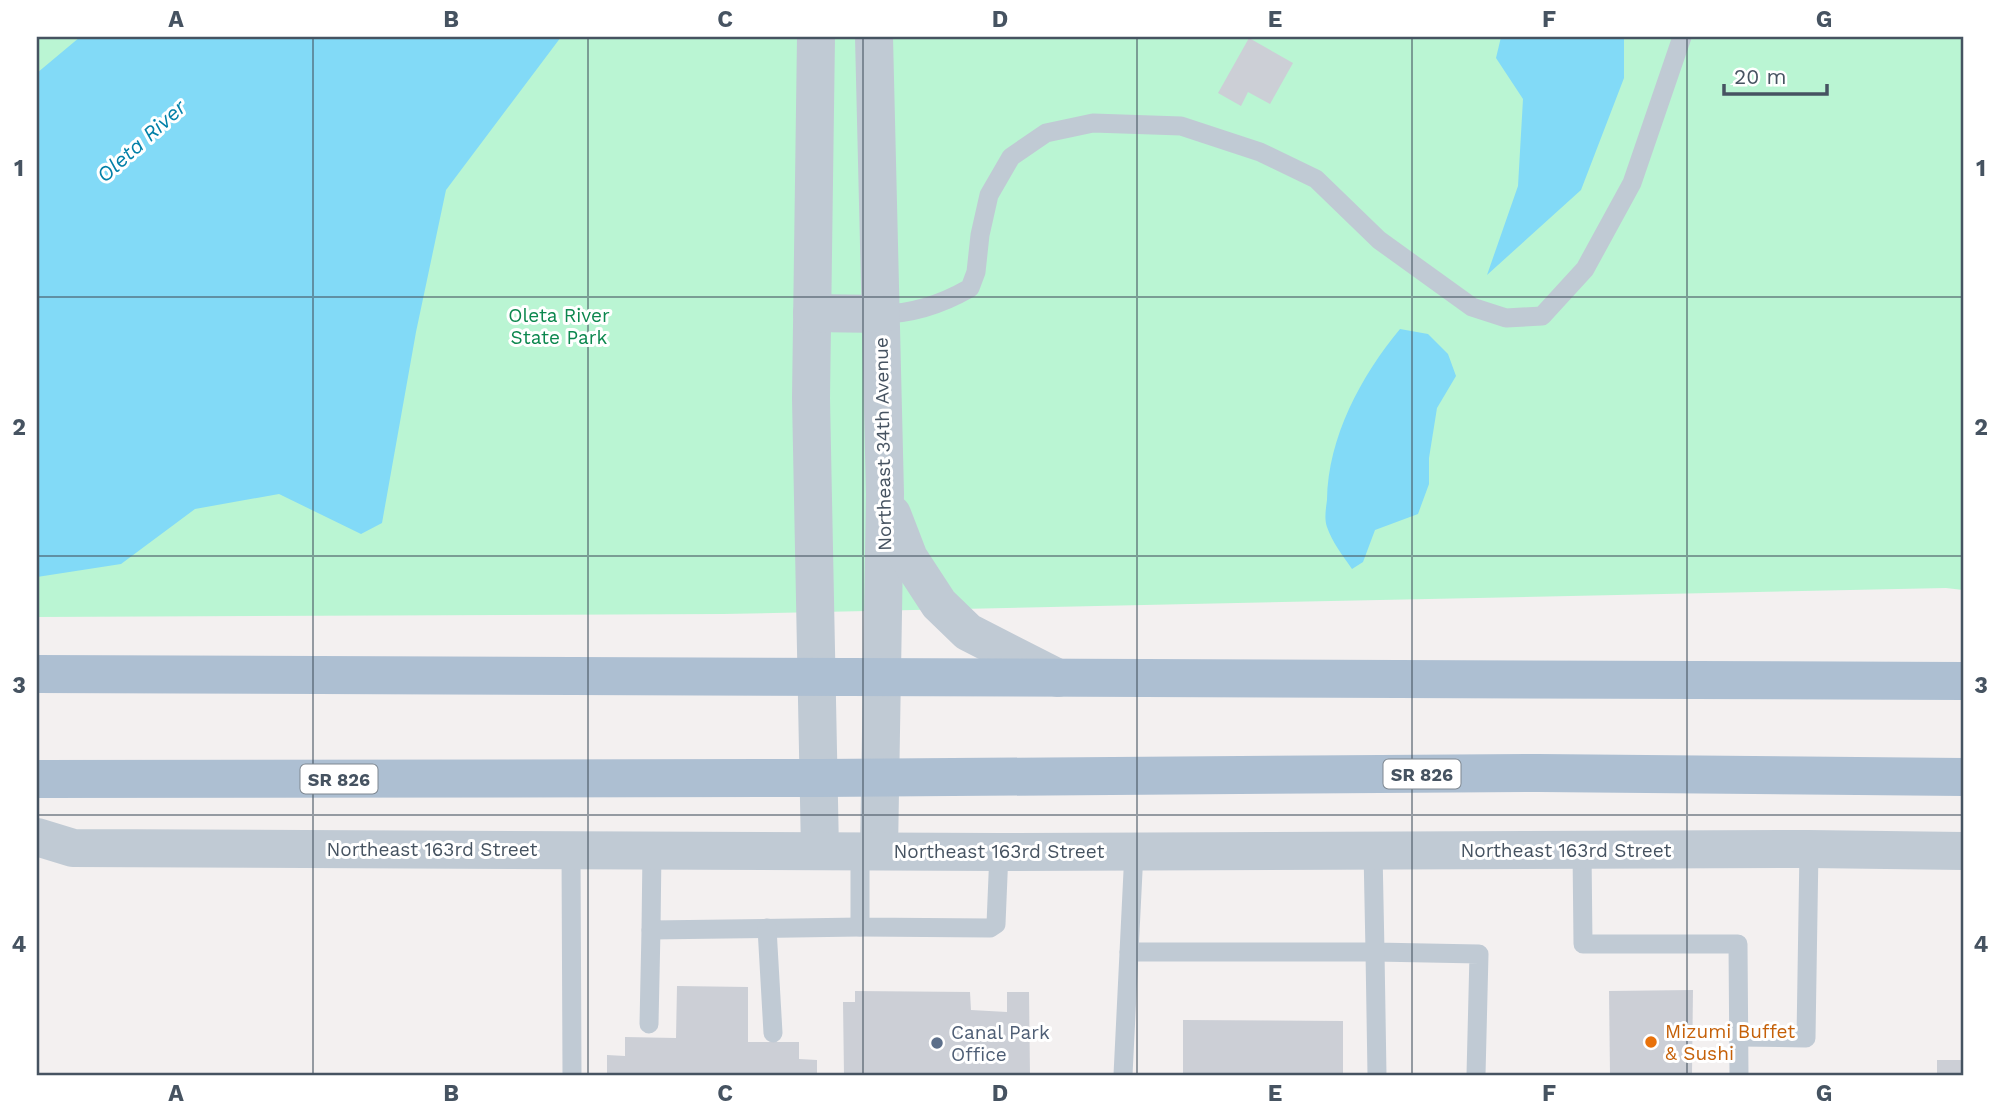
<svg xmlns="http://www.w3.org/2000/svg" width="2000" height="1112" font-family="'Work Sans',sans-serif">
  <style>
    .green { fill: #baf5d3 }
    .water { fill: #82daf7 }
    .building { fill: #cccfd6 }
    .lines { fill: none; stroke-linecap: round; stroke-linejoin: round }
    .service { stroke: #c0cad4; stroke-width: 19 }
    .minor { stroke: #c0cad4; stroke-width: 38 }
    .primary { stroke: #adbfd2; stroke-width: 38 }
    .grid { fill: none; stroke: #465361; stroke-width: 2; stroke-opacity: 0.55 }
    .food-dot { fill: #e8710a; stroke: #fff; stroke-width: 2.5 }
    .service-dot { fill: #5c6f8a; stroke: #fff; stroke-width: 2.5 }
    .labels { text-anchor: middle; dominant-baseline: central; stroke-width: 6; stroke-linejoin: round; paint-order: stroke }
    .shield { fill: #fff; stroke: #7e8790; stroke-width: 2 }
    .shield-label { font-size: 18px; font-weight: bold; fill: #465361 }
    .park-label { font-size: 19px; fill: #0c874e; stroke: #fff }
    .street-label { font-size: 19px; fill: #465361; stroke: #fff }
    .food-label { font-size: 19px; fill: #c56008; stroke: #fff; text-anchor: start }
    .service-label { font-size: 19px; fill: #4e5e75; stroke: #fff; text-anchor: start }
    .water-label { font-size: 21px; font-style: italic; fill: #0280a8; stroke: #fff }
    .neatline { fill: none; stroke: #465361; stroke-width: 2.5 }
    .grid-label { font-size: 23px; text-anchor: middle; font-weight: bold; fill: #465361 }
  </style>
  <rect width="100%" height="100%" fill="#f3f0f0"/>
  <path class="green" d="M37 37H1963V590L1946 588 723 614 37 617Z"/>
  <g class="water">
    <path d="M80 37H561L446 190 416 332 382 523 361 534 279 494 195 509 121 564 37 577V73Z"/>
    <path d="M1501 37H1624V78L1581 190 1487 275 1518 186 1523 99 1496 58Z"/>
    <path d="M1400 329 1428 334 1448 354 1456 376 1437 408 1429 458V484L1418 514 1375 530 1363 562 1352 569C1343 556 1332 542 1327 527 1324 519 1326 508 1327 500 1328 437 1361 376 1400 329Z"/>
  </g>
  <g class="building">
    <path d="M1249 38 1293 63 1270 104 1248 92 1241 106 1218 93Z"/>
    <path d="M677 986 748 987V1042H799V1059L817 1060V1075H607V1055L625 1056V1037L676 1038Z"/>
    <path d="M1693 990 1692 1075H1610L1609 991Z"/>
    <path d="M855 991 970 992 971 1010 1007 1012V992H1029L1030 1075H844L843 1002H855Z"/>
    <path d="M1183 1020 1343 1021V1075H1183Z"/>
    <rect x="1937" y="1060" width="26" height="15"/>
  </g>
  <g class="lines">
    <g class="service">
      <path d="M881 314C914 314 942 304 970 288L976 272 980 235 989 195 1011 157 1046 133 1093 123 1181 126 1260 152 1316 179 1379 240 1472 307 1506 318 1542 316 1585 269 1632 183 1682 37"/>
      <path d="M571 850 572 1075"/>
      <path d="M652 850 651 930 860 927"/>
      <path d="M1582 850 1583 944H1738L1739 1075"/>
      <path d="M860 851V927L990 928 996 924 999 852"/>
      <path d="M1373 851 1375 952 1479 954 1476 1075"/>
      <path d="M767 928 773 1033"/>
      <path d="M1129 952H1375L1377 1075"/>
      <path d="M649 1024 651 930"/>
      <path d="M1739 1037 1806 1038 1809 849"/>
      <path d="M1123 1075 1134 851"/>
    </g>
    <g class="minor">
      <path d="M816 37 811 398 820 851"/>
      <path d="M874 37 885 494 879 851"/>
      <path d="M812 313 881 314"/>
      <path d="M892 514 909 558 939 604 968 632 1058 678"/>
      <path d="M37 837 73 848 999 852 1809 849 1963 851"/>
    </g>
    <g class="primary">
      <path d="M37 674 1963 681"/>
      <path d="M37 779 820 778 1539 773 1963 777"/>
    </g>
  </g>
  <path class="grid" d="M313 37V1075M588 37V1075M863 37V1075M1137 37V1075M1412 37V1075M1687 37V1075M37 297H1963M37 556H1963M37 815H1963"/>
  <circle class="food-dot" cx="1651" cy="1042" r="7"/>
  <circle class="service-dot" cx="937" cy="1043" r="7"/>
  <g class="labels">
    <g class="shield">
      <rect x="1383.5" y="759.5" width="77" height="29" rx="5"/>
      <rect x="300.5" y="764.5" width="77" height="29" rx="5"/>
    </g>
    <g class="shield-label">
      <text x="1422" y="774">SR 826</text>
      <text x="339" y="779">SR 826</text>
    </g>
    <g class="park-label">
      <text x="559" y="315">Oleta River<tspan x="559" dy="22">State Park</tspan></text>
    </g>
    <g class="street-label">
      <text transform="translate(883 444) rotate(-91)">Northeast 34th Avenue</text>
      <text x="432" y="849">Northeast 163rd Street</text>
      <text x="1566" y="850">Northeast 163rd Street</text>
      <text x="999" y="851">Northeast 163rd Street</text>
    </g>
    <g class="food-label">
      <text x="1665" y="1031">Mizumi Buffet<tspan x="1665" dy="22">&amp; Sushi</tspan></text>
    </g>
    <g class="service-label">
      <text x="951" y="1032">Canal Park<tspan x="951" dy="22">Office</tspan></text>
    </g>
    <g class="water-label">
      <text transform="translate(141 141) rotate(-42)">Oleta River</text>
    </g>
  </g>
  <rect width="2000" height="1112" fill="none" stroke="#ffffff" stroke-width="77"/>
  <path d="M1724 84v10h103v-10" fill="none" stroke="#465361" stroke-width="3.5"/>
  <text x="1734" y="84" font-size="21" fill="#465361" stroke="#ffffff" stroke-width="5" paint-order="stroke">20 m</text>
  <rect x="38" y="38" width="1924" height="1036" class="neatline"/>
  <g class="grid-label">
    <text x="176" y="27">A</text>
    <text x="451" y="27">B</text>
    <text x="725" y="27">C</text>
    <text x="1000" y="27">D</text>
    <text x="1275" y="27">E</text>
    <text x="1549" y="27">F</text>
    <text x="1824" y="27">G</text>
    <text x="19" y="176">1</text>
    <text x="1981" y="176">1</text>
    <text x="19" y="435">2</text>
    <text x="1981" y="435">2</text>
    <text x="19" y="693">3</text>
    <text x="1981" y="693">3</text>
    <text x="19" y="952">4</text>
    <text x="1981" y="952">4</text>
    <text x="176" y="1101">A</text>
    <text x="451" y="1101">B</text>
    <text x="725" y="1101">C</text>
    <text x="1000" y="1101">D</text>
    <text x="1275" y="1101">E</text>
    <text x="1549" y="1101">F</text>
    <text x="1824" y="1101">G</text>
  </g>
</svg>
